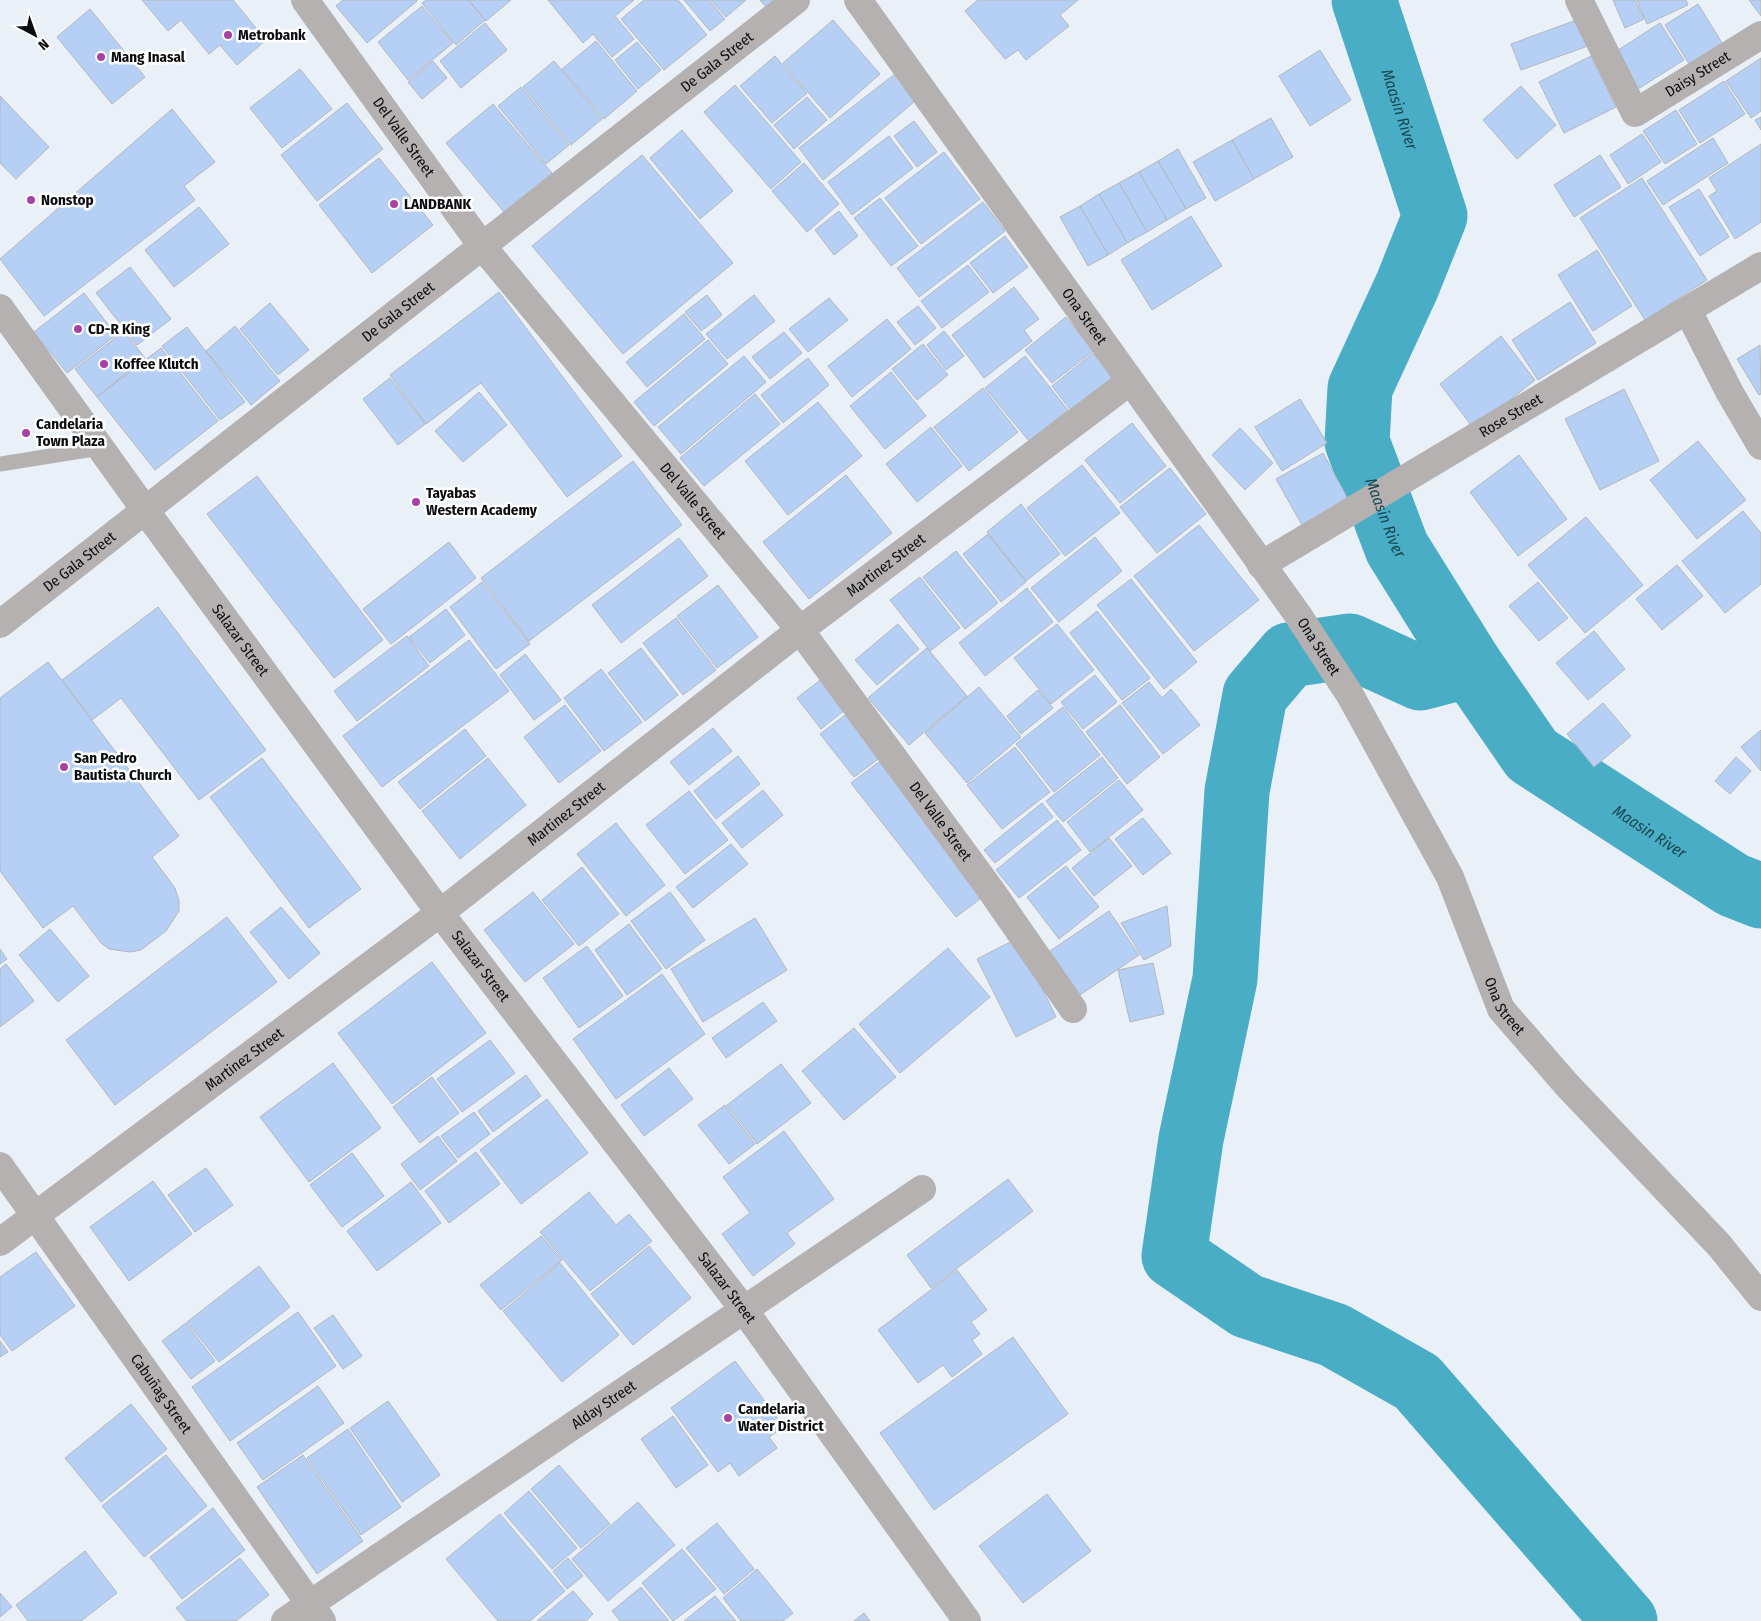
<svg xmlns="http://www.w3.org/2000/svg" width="1761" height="1621" font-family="'Fira Sans Condensed',sans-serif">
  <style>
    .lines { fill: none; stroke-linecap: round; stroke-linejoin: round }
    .river { stroke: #48adc5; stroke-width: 65 }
    .building { fill: #b6d0f5; stroke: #b2b7be }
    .service { stroke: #b5b1b1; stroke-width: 15 }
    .minor { stroke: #b5b1b1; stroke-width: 28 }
    .poi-dot { fill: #a841a5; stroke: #fff; stroke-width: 2 }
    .labels { text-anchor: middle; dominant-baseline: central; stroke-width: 5; stroke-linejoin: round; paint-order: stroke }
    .poi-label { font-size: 15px; font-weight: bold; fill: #0b0c0f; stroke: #fff; text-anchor: start }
    .street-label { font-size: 15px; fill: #0b0c0f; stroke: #fff }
    .water-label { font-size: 16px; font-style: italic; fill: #18454f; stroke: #fff }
  </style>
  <rect width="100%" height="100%" fill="#eaf0f7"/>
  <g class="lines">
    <g class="river">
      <path id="s1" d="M1364 0 1435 216 1407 286 1360 388 1357 442 1397 548 1470 665 1532 755 1733 885 1761 896"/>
      <path d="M1470 665 1420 678 1350 646 1289 655 1255 695 1237 791 1225 979 1191 1139 1174 1256 1247 1306 1334 1335 1417 1382 1625 1621"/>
    </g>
  </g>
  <g class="building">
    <path d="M142 0H233L266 40 237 65 220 45 209 54 181 20 168 31Z"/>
    <path d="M343 0H416L417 1 367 43 336 6Z"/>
    <path d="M426 0H468L485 20 456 45 422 3Z"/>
    <path d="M469 0H511L486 21Z"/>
    <path d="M548 0H634L615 16 634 39 612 57 593 34 583 43Z"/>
    <path d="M644 0H678L707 35 664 70 621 19Z"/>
    <path d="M684 0H709L725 19 710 31Z"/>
    <path d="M711 0H746L726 17Z"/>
    <path d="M760 0H776L767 8Z"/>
    <path d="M978 0H1078L1060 15 1069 26 1026 60 1018 50 1005 59 965 11Z"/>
    <path d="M1613 0H1635L1644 19 1625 28Z"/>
    <path d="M1637 0H1686L1688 5 1647 24Z"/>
    <path d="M1749 0H1761V16Z"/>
    <path d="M1698 4 1724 46 1691 67 1665 25Z"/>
    <path d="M422 6 453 43 408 80 378 42Z"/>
    <path d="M90 9 145 77 112 104 57 37Z"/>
    <path d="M1579 19 1588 46 1521 70 1511 44Z"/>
    <path d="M833 20 880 74 830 118 783 63Z"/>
    <path d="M485 23 507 50 461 88 440 61Z"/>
    <path d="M1660 23 1684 60 1638 89 1615 52Z"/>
    <path d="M596 41 637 91 604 119 562 69Z"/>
    <path d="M637 42 661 70 638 89 615 60Z"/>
    <path d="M1320 50 1351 100 1310 126 1279 76Z"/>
    <path d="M775 56 807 93 772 123 740 86Z"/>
    <path d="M1591 56 1616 107 1564 133 1539 82Z"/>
    <path d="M1761 58V111L1751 118 1726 81Z"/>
    <path d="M433 61 447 78 422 99 408 82Z"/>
    <path d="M554 61 602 119 571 145 523 87Z"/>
    <path d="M300 69 332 109 282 148 250 108Z"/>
    <path d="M895 74 915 101 823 180 799 148Z"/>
    <path d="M1724 81 1745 114 1700 143 1679 110Z"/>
    <path d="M735 85 801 162 771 189 704 112Z"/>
    <path d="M1521 86 1556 125 1517 159 1483 120Z"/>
    <path d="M521 87 569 145 546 164 498 106Z"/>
    <path d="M0 96 49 147 16 179 0 163Z"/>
    <path d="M807 97 827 120 794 149 774 125Z"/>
    <path d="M347 103 383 149 317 201 281 155Z"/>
    <path d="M493 104 552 173 504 212 446 143Z"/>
    <path d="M172 109 215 162 184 186 195 200 44 316 0 259Z"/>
    <path d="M1676 110 1697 144 1665 164 1643 131Z"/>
    <path d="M1761 117V130L1755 120Z"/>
    <path d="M1271 118 1293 157 1254 179 1232 140Z"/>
    <path d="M914 121 937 152 917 167 894 136Z"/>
    <path d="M682 130 733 191 700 219 650 158Z"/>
    <path d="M1642 134 1661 162 1628 184 1610 155Z"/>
    <path d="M889 136 913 168 852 215 828 182Z"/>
    <path d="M1713 138 1728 163 1663 205 1647 181Z"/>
    <path d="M1232 140 1254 179 1215 201 1193 162Z"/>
    <path d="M1761 144V222L1735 239 1709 196 1717 191 1709 178Z"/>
    <path d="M1178 149 1206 198 1186 209 1158 161Z"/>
    <path d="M944 152 980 199 921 244 885 198Z"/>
    <path d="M642 155 733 263 623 354 532 246Z"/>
    <path d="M1600 155 1621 187 1574 217 1554 185Z"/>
    <path d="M379 158 433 225 372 273 319 205Z"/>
    <path d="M1158 161 1186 209 1167 220 1139 172Z"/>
    <path d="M804 163 839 204 807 232 772 191Z"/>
    <path d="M1139 172 1167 220 1147 232 1119 183Z"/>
    <path d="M1642 178 1707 280 1645 320 1580 218Z"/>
    <path d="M1119 183 1147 232 1127 243 1099 194Z"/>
    <path d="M1699 189 1729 237 1700 256 1669 207Z"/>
    <path d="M1099 194 1127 243 1108 255 1080 206Z"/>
    <path d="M880 198 918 246 891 266 854 218Z"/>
    <path d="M983 202 1005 231 919 297 897 268Z"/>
    <path d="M1080 206 1108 255 1088 266 1060 217Z"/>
    <path d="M199 207 229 244 174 287 145 250Z"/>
    <path d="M839 211 858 236 834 255 815 230Z"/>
    <path d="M1191 216 1222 266 1152 310 1121 260Z"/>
    <path d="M1005 236 1028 267 993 293 970 263Z"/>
    <path d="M1597 250 1632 306 1593 331 1558 275Z"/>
    <path d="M968 265 989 292 942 328 921 301Z"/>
    <path d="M130 267 171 319 137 345 96 293Z"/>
    <path d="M1014 287 1039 319 1024 330 1032 341 984 378 952 335Z"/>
    <path d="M499 292 622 456 567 497 481 383 426 424 390 375Z"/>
    <path d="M84 293 116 335 67 373 34 332Z"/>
    <path d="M707 295 722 315 701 331 685 312Z"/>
    <path d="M754 295 775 321 727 359 706 334Z"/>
    <path d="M829 298 848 320 808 352 789 329Z"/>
    <path d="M1570 302 1596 343 1538 380 1512 340Z"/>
    <path d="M270 303 309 350 278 375 240 329Z"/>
    <path d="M918 306 936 328 915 345 897 322Z"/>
    <path d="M684 314 705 339 647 387 626 362Z"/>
    <path d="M1066 317 1093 351 1052 383 1025 350Z"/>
    <path d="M887 319 911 349 852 397 828 366Z"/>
    <path d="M235 326 280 381 251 405 206 351Z"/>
    <path d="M187 327 245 402 220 420 162 346Z"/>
    <path d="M124 331 145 358 97 397 75 369Z"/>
    <path d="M944 331 964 356 946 370 927 345Z"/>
    <path d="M784 332 802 353 770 379 752 357Z"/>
    <path d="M1501 336 1535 380 1474 429 1440 384Z"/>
    <path d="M708 340 728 364 654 426 634 402Z"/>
    <path d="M923 344 948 375 917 400 892 369Z"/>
    <path d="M1760 345 1761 394 1759 395 1737 359Z"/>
    <path d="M161 348 218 421 155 470 97 397Z"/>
    <path d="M1093 353 1113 379 1072 412 1052 386Z"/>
    <path d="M744 356 766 382 681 454 658 427Z"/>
    <path d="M1025 356 1068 410 1029 441 985 388Z"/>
    <path d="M808 358 829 385 783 423 761 395Z"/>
    <path d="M891 372 926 416 885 449 850 406Z"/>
    <path d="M390 378 425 424 398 445 363 399Z"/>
    <path d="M983 388 1018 432 969 471 934 427Z"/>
    <path d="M1624 389 1659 461 1600 490 1565 419Z"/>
    <path d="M479 392 507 425 463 462 435 431Z"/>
    <path d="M755 394 780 424 704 486 680 458Z"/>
    <path d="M1300 399 1327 443 1282 471 1255 427Z"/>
    <path d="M818 402 862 456 788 515 745 461Z"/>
    <path d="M1132 423 1166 466 1120 503 1085 460Z"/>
    <path d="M931 427 962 466 917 502 886 464Z"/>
    <path d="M1240 428 1273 463 1245 490 1212 455Z"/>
    <path d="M1698 441 1746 500 1697 539 1650 480Z"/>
    <path d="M1323 453 1348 499 1302 525 1276 479Z"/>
    <path d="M1519 455 1567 519 1518 556 1470 492Z"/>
    <path d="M633 461 682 525 529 641 481 578Z"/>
    <path d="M1082 465 1120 513 1065 556 1027 508Z"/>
    <path d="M1170 468 1206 514 1157 553 1120 507Z"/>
    <path d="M846 475 892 533 809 599 763 542Z"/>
    <path d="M257 476 383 640 334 678 207 514Z"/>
    <path d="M1021 504 1060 554 1026 581 987 532Z"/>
    <path d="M1743 511 1761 533V584L1725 613 1682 561Z"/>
    <path d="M1586 517 1643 585 1585 633 1528 565Z"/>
    <path d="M1199 525 1259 600 1194 651 1134 576Z"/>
    <path d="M988 534 1026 582 1001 602 963 554Z"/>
    <path d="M1095 537 1122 571 1059 622 1031 588Z"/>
    <path d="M679 538 708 576 621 643 592 605Z"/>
    <path d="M449 542 476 578 391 644 363 609Z"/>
    <path d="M956 551 998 603 965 629 923 577Z"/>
    <path d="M1677 565 1703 596 1662 630 1636 599Z"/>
    <path d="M920 577 960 628 930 651 890 600Z"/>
    <path d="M1131 579 1197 662 1164 689 1097 605Z"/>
    <path d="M482 582 530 644 496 669 450 607Z"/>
    <path d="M1538 582 1568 618 1539 641 1509 606Z"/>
    <path d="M718 585 758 637 717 668 677 616Z"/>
    <path d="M1027 588 1053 622 985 676 959 643Z"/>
    <path d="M158 607 266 750 199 800 121 698 92 720 62 680Z"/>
    <path d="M446 609 465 635 430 663 409 637Z"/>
    <path d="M1097 611 1150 678 1122 700 1070 633Z"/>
    <path d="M676 618 716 670 683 695 643 643Z"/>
    <path d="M898 624 919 649 877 685 855 660Z"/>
    <path d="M1057 624 1094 670 1051 704 1014 658Z"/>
    <path d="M1594 631 1625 669 1588 700 1556 663Z"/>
    <path d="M407 636 429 666 357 721 334 691Z"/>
    <path d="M469 640 509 691 382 787 343 736Z"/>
    <path d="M641 648 678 695 645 721 608 673Z"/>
    <path d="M927 648 967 696 909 745 868 698Z"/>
    <path d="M525 654 561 700 534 720 500 675Z"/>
    <path d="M48 662 179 836 152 857 175 888 179 901V911L166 931 141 950 130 952 109 949 101 943 73 906 43 928 0 871V698Z"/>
    <path d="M601 669 642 722 604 751 564 698Z"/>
    <path d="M828 674 851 705 821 729 797 698Z"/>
    <path d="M1095 675 1117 702 1083 729 1061 702Z"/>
    <path d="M1149 682 1162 698 1171 689 1200 725 1163 754 1122 703Z"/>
    <path d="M979 687 1021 737 967 783 925 733Z"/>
    <path d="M1038 690 1053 708 1021 734 1007 716Z"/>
    <path d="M1603 703 1631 736 1594 767 1567 734Z"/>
    <path d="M565 705 601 751 559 783 524 737Z"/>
    <path d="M1120 705 1160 757 1127 784 1086 732Z"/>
    <path d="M1063 707 1100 755 1054 792 1016 744Z"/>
    <path d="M848 713 881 757 854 777 820 734Z"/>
    <path d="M713 728 732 751 689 785 670 762Z"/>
    <path d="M465 729 486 756 420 809 398 782Z"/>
    <path d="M1761 730V771L1741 747Z"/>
    <path d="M1015 747 1050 792 1002 829 967 785Z"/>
    <path d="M738 756 760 784 716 819 694 791Z"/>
    <path d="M1102 757 1118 778 1063 822 1046 801Z"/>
    <path d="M1736 757 1751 771 1730 794 1715 781Z"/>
    <path d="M262 758 361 889 309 928 210 797Z"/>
    <path d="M488 758 526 805 460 859 422 811Z"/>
    <path d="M879 762 984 896 956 917 851 783Z"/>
    <path d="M1119 780 1143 810 1090 852 1067 822Z"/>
    <path d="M763 790 783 815 742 848 722 823Z"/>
    <path d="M689 791 728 840 685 874 646 825Z"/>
    <path d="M1042 803 1053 817 995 863 984 850Z"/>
    <path d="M1143 818 1171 853 1143 875 1115 839Z"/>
    <path d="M1057 820 1081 850 1019 898 996 870Z"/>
    <path d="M616 823 665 885 626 916 577 854Z"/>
    <path d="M1109 838 1132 866 1094 896 1072 868Z"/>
    <path d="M731 844 748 864 693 908 676 887Z"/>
    <path d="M1066 866 1099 907 1059 939 1027 897Z"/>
    <path d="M582 867 619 914 579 946 542 900Z"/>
    <path d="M533 892 574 944 525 982 484 930Z"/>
    <path d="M670 892 705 940 666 969 631 921Z"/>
    <path d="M1167 906 1171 946 1144 960 1121 923Z"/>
    <path d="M281 907 320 953 289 979 250 932Z"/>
    <path d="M1109 911 1139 955 1080 995 1050 951Z"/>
    <path d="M227 917 277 982 115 1105 66 1040Z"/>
    <path d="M755 918 787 970 703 1022 671 969Z"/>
    <path d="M629 924 662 969 627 995 595 950Z"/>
    <path d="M50 929 89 976 58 1002 19 955Z"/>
    <path d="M1018 938 1056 1017 1016 1037 977 959Z"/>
    <path d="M587 946 623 996 579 1028 543 978Z"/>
    <path d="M948 948 990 997 900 1073 859 1024Z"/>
    <path d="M0 949 7 959 0 964Z"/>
    <path d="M432 962 486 1033 392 1104 338 1033Z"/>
    <path d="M1153 963 1164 1014 1130 1022 1118 970Z"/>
    <path d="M6 964 34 1001 0 1027V969Z"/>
    <path d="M662 974 705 1034 616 1099 573 1039Z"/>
    <path d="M763 1002 777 1021 726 1058 712 1038Z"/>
    <path d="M854 1028 896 1077 844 1120 802 1071Z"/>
    <path d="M490 1040 515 1073 462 1112 437 1079Z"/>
    <path d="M333 1063 381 1128 309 1182 260 1117Z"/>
    <path d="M781 1064 811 1103 757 1144 727 1105Z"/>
    <path d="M669 1068 693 1099 644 1136 621 1105Z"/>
    <path d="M526 1075 541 1096 493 1132 478 1111Z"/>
    <path d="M432 1077 459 1113 420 1143 393 1107Z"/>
    <path d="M547 1099 588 1153 521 1204 480 1150Z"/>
    <path d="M725 1105 755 1144 729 1164 698 1125Z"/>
    <path d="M474 1112 490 1134 458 1158 441 1136Z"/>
    <path d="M784 1131 834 1199 787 1233 795 1244 753 1276 722 1234 750 1213 723 1177Z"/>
    <path d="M438 1136 457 1161 420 1190 401 1164Z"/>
    <path d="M476 1152 500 1184 449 1223 425 1191Z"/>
    <path d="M352 1153 384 1196 342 1227 310 1185Z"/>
    <path d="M206 1168 233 1205 195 1232 168 1195Z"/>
    <path d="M1008 1179 1033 1211 931 1288 907 1255Z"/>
    <path d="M153 1181 192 1234 129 1281 90 1227Z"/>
    <path d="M411 1182 441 1223 377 1271 347 1231Z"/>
    <path d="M589 1192 616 1225 629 1214 652 1241 590 1291 540 1232Z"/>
    <path d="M541 1236 562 1260 501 1310 480 1285Z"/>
    <path d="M649 1246 691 1298 633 1345 591 1294Z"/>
    <path d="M36 1252 75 1306 12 1351 0 1335V1277Z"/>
    <path d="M560 1263 619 1335 562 1382 503 1311Z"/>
    <path d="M259 1266 290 1307 219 1362 187 1322Z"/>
    <path d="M957 1270 987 1310 971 1322 980 1334 972 1340 982 1354 952 1377 943 1365 918 1383 878 1330Z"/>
    <path d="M298 1312 336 1366 230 1441 192 1387Z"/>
    <path d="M333 1315 362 1356 343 1369 314 1328Z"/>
    <path d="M186 1323 215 1361 191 1379 162 1341Z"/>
    <path d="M1013 1337 1068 1414 934 1510 880 1433Z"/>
    <path d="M0 1341 8 1352 0 1357Z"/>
    <path d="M735 1361 784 1427 769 1437 777 1448 739 1476 730 1463 718 1472 671 1408Z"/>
    <path d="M318 1386 344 1423 263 1480 237 1443Z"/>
    <path d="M388 1401 440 1475 402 1502 350 1428Z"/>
    <path d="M131 1404 167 1449 101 1502 65 1458Z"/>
    <path d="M673 1416 708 1465 676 1488 641 1439Z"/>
    <path d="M348 1429 401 1507 361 1535 307 1458Z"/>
    <path d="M166 1455 207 1506 144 1557 102 1506Z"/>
    <path d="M303 1455 363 1541 317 1574 257 1487Z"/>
    <path d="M559 1465 610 1524 581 1548 531 1489Z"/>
    <path d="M529 1491 577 1548 552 1569 504 1513Z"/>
    <path d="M1047 1494 1091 1551 1023 1603 979 1546Z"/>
    <path d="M638 1502 675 1545 608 1601 572 1559Z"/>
    <path d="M213 1508 245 1550 182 1599 150 1557Z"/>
    <path d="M500 1514 565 1591 530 1621H498L446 1559Z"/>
    <path d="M717 1523 754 1569 724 1594 686 1548Z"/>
    <path d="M682 1549 716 1589 673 1621 642 1583Z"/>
    <path d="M85 1551 117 1593 81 1621H28L16 1605Z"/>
    <path d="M240 1558 269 1595 236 1621H187L176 1608Z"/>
    <path d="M568 1558 583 1576 567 1589 553 1571Z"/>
    <path d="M757 1569 793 1613 783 1621H741L723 1598Z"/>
    <path d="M641 1587 669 1621H620L612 1611Z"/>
    <path d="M573 1591 593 1614 586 1621H537Z"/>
    <path d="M0 1593 12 1607 0 1617Z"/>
    <path d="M715 1596 736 1621H684Z"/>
    <path d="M864 1613 870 1621H854Z"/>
  </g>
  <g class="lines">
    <path class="service" d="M0 464 100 448"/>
    <g class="minor">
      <path id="s2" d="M305 0 482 246 800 630 990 889 1073 1009"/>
      <path id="s3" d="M858 0 1298 615 1350 695 1450 877 1501 1009 1567 1085 1719 1245 1761 1297"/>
      <path id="s4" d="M1579 0 1635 113 1761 35"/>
      <path id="s5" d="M0 308 145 510 440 913 744 1310 967 1621"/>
      <path d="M1688 311 1730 393 1761 446"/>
      <path id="s6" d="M1261 565 1761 266"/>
      <path id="s7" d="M0 624 796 0"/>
      <path id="s8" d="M0 1166 322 1621"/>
      <path id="s9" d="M0 1242 440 913 800 630 1129 382"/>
      <path id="s10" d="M285 1621 922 1189"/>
    </g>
  </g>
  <g class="poi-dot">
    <circle cx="228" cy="35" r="5"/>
    <circle cx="101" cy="57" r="5"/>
    <circle cx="31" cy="200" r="5"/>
    <circle cx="394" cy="204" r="5"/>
    <circle cx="78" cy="329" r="5"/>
    <circle cx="104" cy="364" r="5"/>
    <circle cx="26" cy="433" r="5"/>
    <circle cx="416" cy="502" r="5"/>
    <circle cx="64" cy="767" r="5"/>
    <circle cx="728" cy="1418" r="5"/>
  </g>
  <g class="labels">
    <g class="poi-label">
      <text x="238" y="35">Metrobank</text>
      <text x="111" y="57">Mang Inasal</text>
      <text x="41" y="200">Nonstop</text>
      <text x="404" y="204">LANDBANK</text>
      <text x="88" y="329">CD-R King</text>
      <text x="114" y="364">Koffee Klutch</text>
      <text x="36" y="424">Candelaria<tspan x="36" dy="17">Town Plaza</tspan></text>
      <text x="426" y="493">Tayabas<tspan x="426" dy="17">Western Academy</tspan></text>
      <text x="74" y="758">San Pedro<tspan x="74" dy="17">Bautista Church</tspan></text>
      <text x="738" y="1409">Candelaria<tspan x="738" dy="17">Water District</tspan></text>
    </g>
    <g class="street-label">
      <text stroke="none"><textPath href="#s7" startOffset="911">De Gala Street</textPath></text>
      <text stroke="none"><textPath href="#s4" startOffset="200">Daisy Street</textPath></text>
      <text stroke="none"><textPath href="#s2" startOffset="169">Del Valle Street</textPath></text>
      <text stroke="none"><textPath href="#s7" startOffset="506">De Gala Street</textPath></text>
      <text stroke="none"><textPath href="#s3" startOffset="389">Ona Street</textPath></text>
      <text stroke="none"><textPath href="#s6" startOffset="291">Rose Street</textPath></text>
      <text stroke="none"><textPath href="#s2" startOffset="634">Del Valle Street</textPath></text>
      <text stroke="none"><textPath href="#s7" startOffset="101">De Gala Street</textPath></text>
      <text stroke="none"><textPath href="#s9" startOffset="1115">Martinez Street</textPath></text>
      <text stroke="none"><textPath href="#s5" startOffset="410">Salazar Street</textPath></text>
      <text stroke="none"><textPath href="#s3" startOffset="794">Ona Street</textPath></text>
      <text stroke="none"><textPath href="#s9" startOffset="710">Martinez Street</textPath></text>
      <text stroke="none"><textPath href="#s2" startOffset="1039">Del Valle Street</textPath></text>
      <text stroke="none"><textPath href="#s5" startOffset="815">Salazar Street</textPath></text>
      <text stroke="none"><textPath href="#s3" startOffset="1200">Ona Street</textPath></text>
      <text stroke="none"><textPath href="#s9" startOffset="305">Martinez Street</textPath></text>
      <text stroke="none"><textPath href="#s5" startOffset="1220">Salazar Street</textPath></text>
      <text stroke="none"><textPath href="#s8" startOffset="279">Cabuñag Street</textPath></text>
      <text stroke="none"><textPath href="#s10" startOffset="385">Alday Street</textPath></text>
    </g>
    <g class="water-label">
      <text stroke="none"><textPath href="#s1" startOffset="115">Maasin River</textPath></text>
      <text stroke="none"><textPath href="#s1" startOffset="550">Maasin River</textPath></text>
      <text stroke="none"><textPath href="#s1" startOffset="970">Maasin River</textPath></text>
    </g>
  </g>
  <g transform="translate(35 35) rotate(139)" stroke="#ffffff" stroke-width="4" paint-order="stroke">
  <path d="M0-4L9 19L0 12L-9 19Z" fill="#0b0c0f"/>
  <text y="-8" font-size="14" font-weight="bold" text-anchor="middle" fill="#0b0c0f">N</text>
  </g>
</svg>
